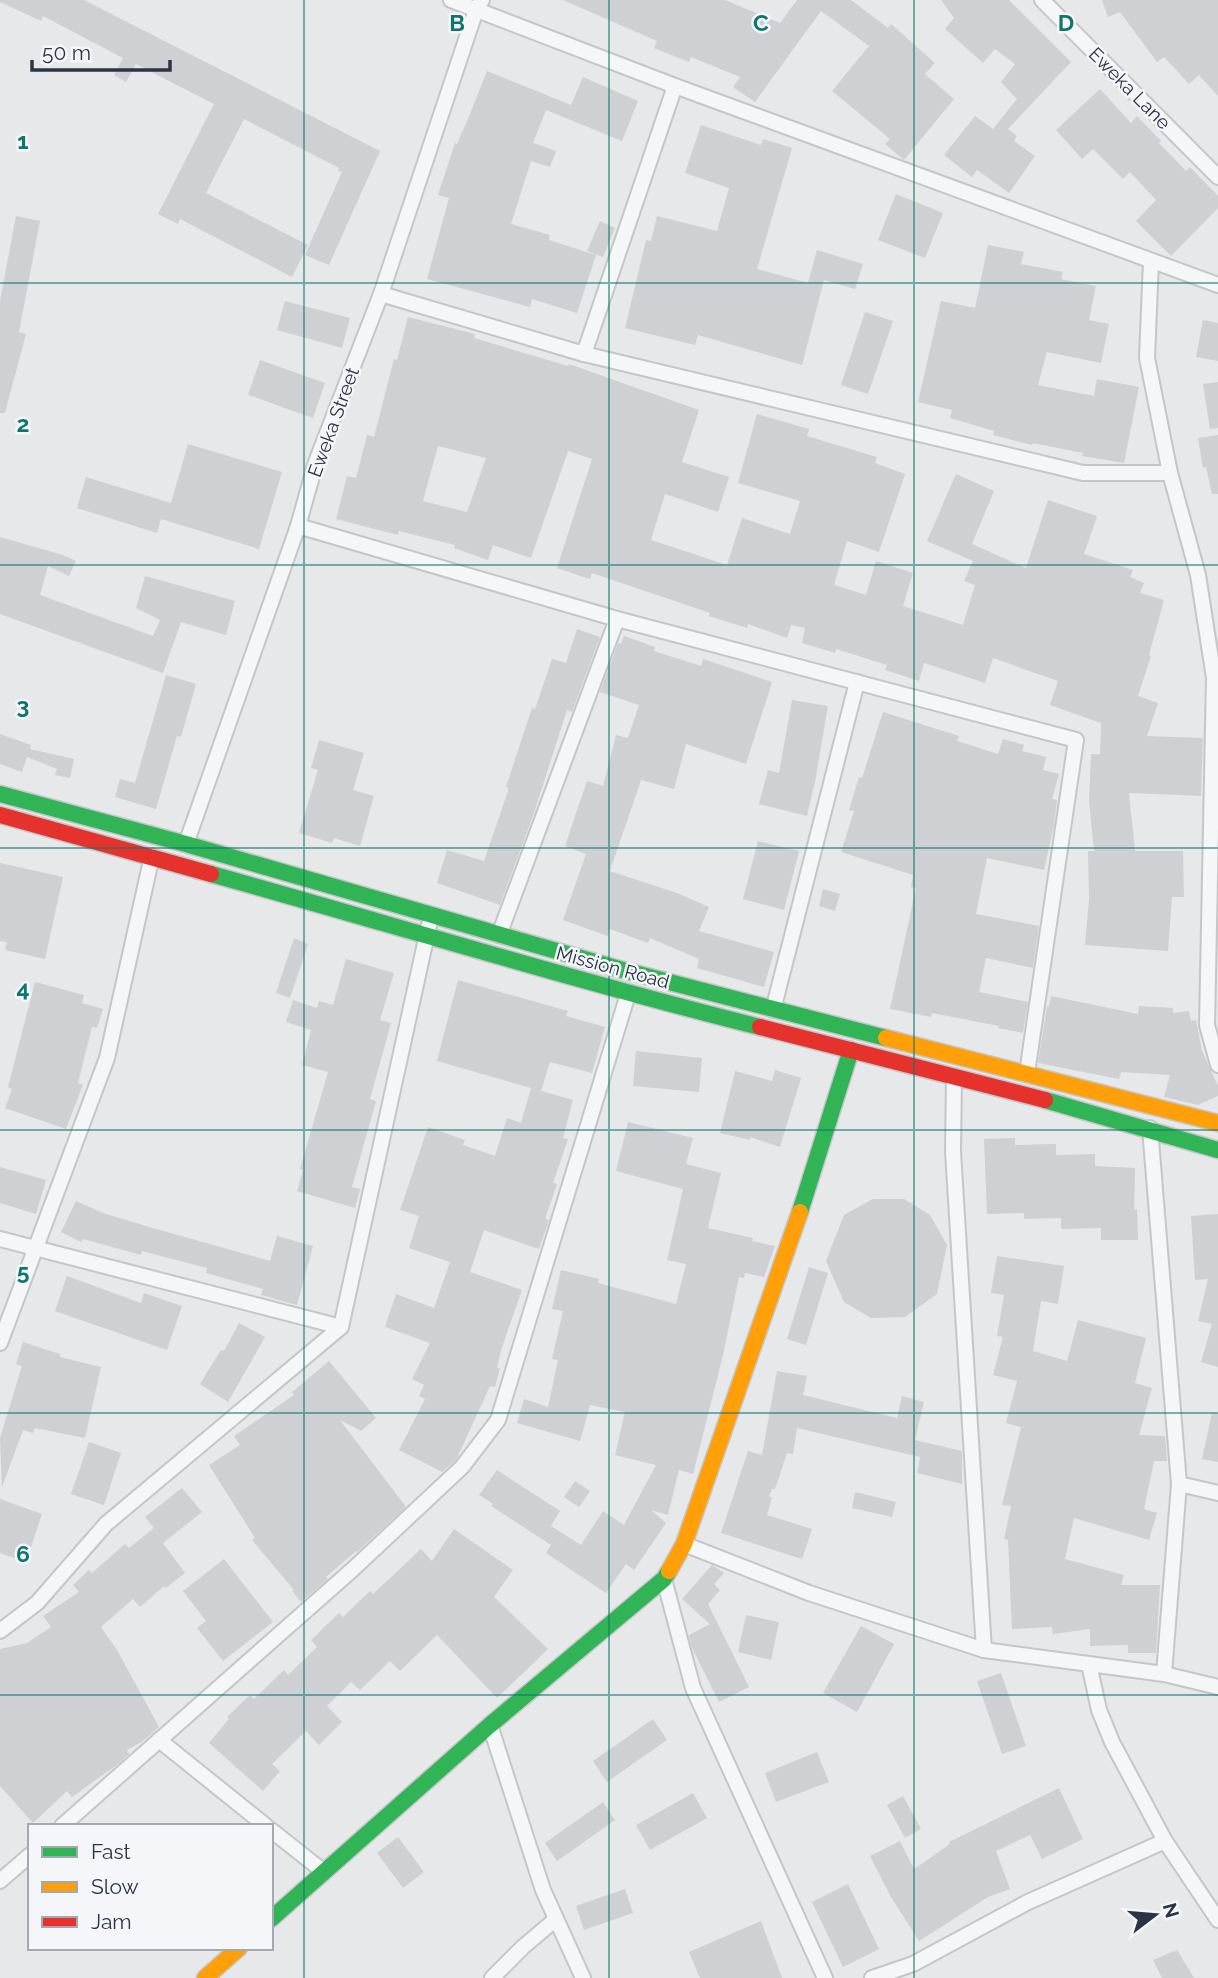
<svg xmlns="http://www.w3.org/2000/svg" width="1218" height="1978" font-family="Raleway,sans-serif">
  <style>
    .building { fill: #ced0d3; fill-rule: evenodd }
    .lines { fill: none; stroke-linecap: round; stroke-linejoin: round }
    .street-casing { stroke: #c4c6c8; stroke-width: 18 }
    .fast-casing { stroke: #c4c6c8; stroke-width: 19 }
    .slow-casing { stroke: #c4c6c8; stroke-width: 19 }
    .jam-casing { stroke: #c4c6c8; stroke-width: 19 }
    .street { stroke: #f5f6f7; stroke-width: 14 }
    .fast { stroke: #30b455; stroke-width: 16 }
    .slow { stroke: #ff9f0a; stroke-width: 16 }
    .jam { stroke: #e5322d; stroke-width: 16 }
    .grid { fill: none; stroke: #0f766e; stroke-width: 2; stroke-opacity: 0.55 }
    .labels { text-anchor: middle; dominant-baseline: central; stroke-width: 5; stroke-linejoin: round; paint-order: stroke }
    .street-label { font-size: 19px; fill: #2b3445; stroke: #f4f6f9 }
    .grid-label { font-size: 23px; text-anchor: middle; font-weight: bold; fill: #0f766e; stroke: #f4f6f9; stroke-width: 5; stroke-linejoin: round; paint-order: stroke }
  </style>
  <rect width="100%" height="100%" fill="#e6e8ea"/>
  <g class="building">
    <path d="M0 0H84L380 151 329 265 305 255 342 172 338 171 339 168 244 119 206 193 308 245 292 277 180 219 178 224 158 214 214 104 136 64 126 82 114 75 123 58 43 16 41 21 0 2Z"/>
    <path d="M563 0H725L780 23 797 0H851L888 28 891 24 935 63 925 74 954 99 904 160 885 144 890 139 832 91 869 46 821 11 755 102 733 87 740 77 691 57 689 62 654 48 657 41Z"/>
    <path d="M941 0H1009L1071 62 1008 129 1017 136 1014 141 1035 156 1009 193 977 170 972 177 944 155 975 116 993 129 1017 99 1001 82 1015 64 995 49 983 63 945 29 954 18Z"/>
    <path d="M1102 0H1218V96L1199 75 1189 84 1164 57 1157 62 1120 12 1108 17Z"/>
    <path d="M487 71 571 105 583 77 638 101 622 141 546 110 533 143 556 151 550 167 531 161 511 224 550 235 549 240 596 255 577 313 532 299 530 307 427 279 449 198 438 195 455 143 457 144 468 119Z"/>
    <path d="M1100 89 1131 123 1137 116 1161 141 1159 143 1186 171 1190 167 1218 196V208L1171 256 1136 221 1156 200 1130 172 1123 179 1093 149 1082 159 1056 130Z"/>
    <path d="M701 125 761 145 763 139 792 148 757 269 808 283 817 250 863 264 855 289 824 280 802 365 698 335 695 345 625 328 646 240 651 241 657 216 717 231 729 188 685 173Z"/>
    <path d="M896 194 943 213 925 258 878 240Z"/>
    <path d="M16 216 40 221 19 332 26 334 5 413H0V301Z"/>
    <path d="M600 221 615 228 603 257 587 251Z"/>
    <path d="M988 245 1024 252 1021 264 1063 272 1061 279 1096 286 1089 320 1109 324 1101 363 1047 352 1038 385 1094 396 1097 379 1139 387 1124 463 1082 456 1083 453 1033 443 1032 445 993 435 994 431 950 418 952 410 918 402 941 301 975 308Z"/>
    <path d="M285 301 350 318 342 348 277 330Z"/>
    <path d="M865 312 893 321 868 394 841 385Z"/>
    <path d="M408 317 475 334 474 338 568 366 569 364 699 410 682 462 729 477 718 512 665 494 651 540 727 565 742 518 790 534 800 501 738 483 757 414 809 429 807 436 877 457 875 463 905 474 879 552 847 541 834 585 866 595 876 561 913 573 903 606 963 625 975 585 964 581 973 561 927 541 956 474 994 491 972 544 1026 568 1048 500 1097 516 1084 554 1133 570 1130 577 1144 583 1140 593 1164 600 1149 655 1151 656 1138 696 1158 703 1147 736 1203 738 1201 796 1129 793 1135 851H1183L1184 897H1172L1168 951 1085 945 1089 899 1088 851H1094L1089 801 1091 754H1100L1101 723 1050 705 1058 681 993 658 985 683 924 663 919 681 885 670 887 665 836 649 835 653 802 643 805 628 791 625 787 638 748 624 747 628 709 616 710 613 592 573 590 579 557 568 592 459 568 451 531 558 493 545 488 560 454 548 455 545 399 531 398 535 336 519 347 476 356 478 367 435 374 437 394 359 397 360ZM438 446 486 458 467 512 423 501Z"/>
    <path d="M1203 320 1218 323V361L1196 357Z"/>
    <path d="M260 360 325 383 313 418 248 395Z"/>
    <path d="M1218 382V428L1210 429 1203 384Z"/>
    <path d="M1218 435V494H1212L1206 467 1203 468 1198 438Z"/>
    <path d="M188 444 282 472 259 549 161 519 157 533 77 508 86 477 171 503Z"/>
    <path d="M0 537 63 555 76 561 69 576 48 566 40 595 153 636 160 620 136 608 145 576 235 601 226 635 181 622 163 673 0 614Z"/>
    <path d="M577 629 600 637 572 712 567 710 533 816 500 905 437 883 447 850 484 861 509 788 506 787 532 708 535 709 552 659 566 663Z"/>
    <path d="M624 636 655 647 654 651 701 666 703 659 772 682 746 764 686 744 674 789 641 780 610 871 677 893 709 907 699 931 774 952 764 987 697 968 699 959 650 938 648 943 610 929 608 936 563 920 586 854 565 846 587 781 603 786 616 735 628 738 639 705 600 692 618 643 621 644Z"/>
    <path d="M166 675 196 684 181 737 177 736 156 809 115 797 120 779 135 783Z"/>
    <path d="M792 700 828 706 815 782 807 816 759 804 768 770 779 773Z"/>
    <path d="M883 712 959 736 957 741 998 754 1003 739 1024 745 1022 751 1046 757 1043 770 1059 774 1052 799 1057 800 1054 825 1044 870 987 858 976 914 1039 926 1033 968 986 958 979 992 1028 1002 1023 1033 998 1028 999 1026 932 1013 931 1017 890 1009 916 888 911 887 913 875 841 852 854 811 849 810 859 777 862 778Z"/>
    <path d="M0 734 31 745 30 749 74 759 70 778 55 775 57 769 27 757 22 772 0 764Z"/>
    <path d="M319 740 364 753 353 790 374 796 360 846 334 838 332 843 299 833 318 770 311 768Z"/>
    <path d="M758 841 799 851 784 910 743 899Z"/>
    <path d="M0 863 63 877 45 959 5 950 7 942 0 941Z"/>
    <path d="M823 889 840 894 835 911 819 906Z"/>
    <path d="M294 938 308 944 290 998 276 993Z"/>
    <path d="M346 959 394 973 380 1020 391 1023 370 1099 376 1101 352 1187 360 1189 355 1208 297 1191 303 1170 300 1169 328 1072 302 1065 311 1030 286 1022 293 1000 317 1008 319 1001 333 1005Z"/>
    <path d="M458 980 568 1011 566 1016 605 1027 592 1073 550 1062 541 1091 437 1061Z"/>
    <path d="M35 982 84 995 82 1003 103 1009 97 1028 92 1027 78 1083 83 1085 66 1129 5 1108 12 1089 8 1087Z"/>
    <path d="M1051 996 1138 1014 1139 1006 1173 1008V1013L1189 1011 1191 1021 1196 1020 1202 1051 1218 1086V1096L1198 1105 1164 1097 1170 1075 1121 1072 1119 1079 1038 1063 1047 1006 1049 1007Z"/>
    <path d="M636 1051 702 1058 699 1092 633 1086Z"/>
    <path d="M775 1070 801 1078 780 1147 750 1137V1140L720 1133 735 1071 772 1081Z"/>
    <path d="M531 1088 573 1100 563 1138 568 1139 553 1183 557 1184 545 1219 549 1220 539 1249 484 1230 470 1272 522 1290 501 1350 497 1368H500L495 1387 490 1386 456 1460 442 1472 399 1450 425 1399 419 1396 424 1385 412 1379 430 1343 385 1327 396 1294 434 1308 450 1262 409 1248 419 1216 400 1210 428 1127 465 1140 463 1145 495 1156 507 1118 521 1123Z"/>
    <path d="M628 1122 693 1138 686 1164 721 1173 708 1228 753 1238 752 1241 775 1246 764 1277 745 1273 744 1278 739 1277 723 1355 693 1474 679 1470 668 1515 651 1510 666 1523 634 1570 626 1564 606 1593 546 1553 551 1545 491 1506 493 1504 479 1495 497 1470 560 1511 551 1526 581 1545 603 1511 624 1525 656 1465 615 1455 625 1412 590 1405 580 1441 517 1423 524 1399 548 1407 558 1360 552 1359 563 1311 552 1309 561 1270 599 1279 598 1283 676 1304 686 1264 667 1260 683 1189 616 1171Z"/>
    <path d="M1015 1138V1145L1056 1144V1155L1095 1154V1166L1135 1168 1134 1210 1137 1209 1138 1240H1101V1228L1061 1229V1218L1024 1219V1213L987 1214 984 1139Z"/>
    <path d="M0 1167 46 1180 36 1214 0 1203Z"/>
    <path d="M873 1199H904L930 1215 947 1245 937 1294 905 1317 871 1318 844 1302 826 1261 844 1215Z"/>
    <path d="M76 1201 103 1213 149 1227 270 1261 277 1236 313 1246 297 1305 261 1295 263 1289 206 1273 207 1268 142 1251 141 1255 83 1239 81 1242 61 1232Z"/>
    <path d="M1218 1214V1367L1201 1362 1212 1324 1198 1321 1208 1279 1195 1280 1191 1216Z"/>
    <path d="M997 1256 1064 1266 1058 1304 1041 1301 1033 1351 1067 1361 1078 1320 1146 1338 1135 1383 1152 1388 1139 1435 1165 1436 1167 1461H1154L1144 1509 1157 1513 1149 1540 1074 1518 1065 1559 1124 1575 1121 1585H1160L1156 1653H1128V1645L1090 1646V1629L1053 1634 1052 1627 1012 1629 1008 1540 1004 1539 1011 1506 1002 1505 1021 1427 1006 1423 1017 1381 993 1375 1003 1337 997 1336 1004 1295 991 1293Z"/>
    <path d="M809 1267 828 1273 806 1345 787 1339Z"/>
    <path d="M67 1276 141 1303 144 1293 182 1306 167 1350 55 1311Z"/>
    <path d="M239 1323 265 1337 228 1402 200 1384 221 1350 224 1351Z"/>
    <path d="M23 1342 60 1354V1357L101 1367 85 1438 35 1428 33 1433 23 1430 2 1487 0 1438 22 1366 16 1364Z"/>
    <path d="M329 1361 376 1418 361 1431 340 1420 406 1507 357 1552 356 1551 326 1577 328 1579 301 1602 292 1591 294 1590 252 1540 255 1538 209 1465 240 1445 234 1436 294 1395 292 1392Z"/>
    <path d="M777 1371 807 1376 803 1395 897 1418 902 1396 924 1402 915 1440 962 1451V1484L917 1473 920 1457 797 1428 793 1454 787 1453 775 1489H772L769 1496 772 1498 767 1515 812 1529 802 1559 721 1533 748 1451 762 1455Z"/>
    <path d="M1212 1413 1218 1414V1462L1202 1459Z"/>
    <path d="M89 1442 121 1453 104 1505 71 1494Z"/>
    <path d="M575 1481 590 1491 579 1507 564 1497Z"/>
    <path d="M182 1488 202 1512 163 1543 185 1573 166 1588 164 1586 140 1607 133 1599 101 1627 117 1650 159 1727 143 1741 127 1750 129 1754 118 1764 72 1797 67 1791 33 1823 0 1786V1649L27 1643 51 1627 43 1616 79 1592 73 1585 89 1570 92 1573 125 1544 129 1548 154 1528 145 1517Z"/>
    <path d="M855 1492 896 1502 892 1517 852 1508Z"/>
    <path d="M0 1499 42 1514 26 1562 0 1553Z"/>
    <path d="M454 1529 513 1570 494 1597 548 1649 497 1698 437 1635 400 1671 390 1661 360 1690 351 1682 327 1706 342 1722 319 1745 306 1731 272 1764 280 1771 263 1791 209 1743 229 1719 227 1717 250 1695 254 1699 284 1670 288 1675 317 1647 311 1640 339 1613 343 1617 370 1591 373 1594 421 1549 432 1561Z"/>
    <path d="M224 1559 273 1622 223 1661 197 1628 206 1621 183 1591Z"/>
    <path d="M712 1565 724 1573 714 1584 720 1590 708 1604 749 1687 719 1702 692 1648 689 1635 710 1624 682 1599Z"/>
    <path d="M746 1615 779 1622 771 1660 738 1652Z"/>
    <path d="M861 1626 894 1644 857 1712 823 1693Z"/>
    <path d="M1001 1673 1026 1746 1002 1754 977 1681Z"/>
    <path d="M653 1719 667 1740 607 1782 593 1761Z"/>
    <path d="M817 1752 829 1782 776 1802 765 1773Z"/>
    <path d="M1059 1788 1083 1839 1042 1859 1030 1835 996 1851 1010 1889 988 1897 919 1941 891 1897 870 1856 900 1841 914 1869 950 1844 949 1842Z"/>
    <path d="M693 1793 707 1818 650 1850 636 1825Z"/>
    <path d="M903 1796 921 1829 905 1838 887 1805Z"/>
    <path d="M603 1802 615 1820 557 1861 545 1843Z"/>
    <path d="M398 1837 424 1872 403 1888 377 1853Z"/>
    <path d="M848 1884 879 1949 843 1967 812 1902Z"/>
    <path d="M625 1889 633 1913 584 1930 576 1906Z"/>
    <path d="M761 1921 782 1978H700L689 1952Z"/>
    <path d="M1177 1950 1194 1978H1162L1153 1960Z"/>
  </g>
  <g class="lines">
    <g class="street-casing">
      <g id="street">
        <path d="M451 0 675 86 1218 285"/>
        <path d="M1042 0 1218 177"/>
        <path d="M1151 261 1147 358 1170 473 1198 575 1214 678 1207 1025 1218 1065"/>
        <path d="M381 294 584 354 1083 473H1170"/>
        <path d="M584 354 675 86"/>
        <path d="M298 526 617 619 1076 740 1027 1073"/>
        <path d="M186 844 298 526 316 462 381 294 476 10 482 0"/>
        <path d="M499 935 617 619"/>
        <path d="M773 1010 857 682"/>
        <path d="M954 1076 953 1152 984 1650"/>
        <path d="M1150 1128 1179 1484 1164 1674"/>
        <path d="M0 1239 341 1327"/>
        <path d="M0 1343 107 1058 152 856"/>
        <path d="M1179 1484 1218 1493"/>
        <path d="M684 1544 809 1593 984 1650 1164 1674 1218 1687"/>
        <path d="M664 1579 693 1688 825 1978"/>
        <path d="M0 1631 37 1603 106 1524 341 1327 429 925"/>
        <path d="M1089 1664 1099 1710 1112 1742 1165 1841 1218 1920"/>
        <path d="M490 1725 543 1890 583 1978"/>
        <path d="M159 1740 266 1826"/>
        <path d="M62 1826 352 1570 462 1467 498 1420 628 994"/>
        <path d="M271 1830 324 1872"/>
        <path d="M0 1881 30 1855"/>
        <path d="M492 1978 523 1947 556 1919"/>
        <path d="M872 1978 913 1964 1028 1902 1165 1841"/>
      </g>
    </g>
    <g class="fast-casing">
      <g id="fast">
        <path d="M0 794 186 844 619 969 886 1038"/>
        <path d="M211 874C394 925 576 981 760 1027"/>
        <path d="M1045 1100 1218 1150"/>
        <path d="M800 1212 851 1050"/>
        <path d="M271 1919 490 1725 664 1579 669 1571"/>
      </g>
    </g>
    <g class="slow-casing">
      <g id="slow">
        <path d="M886 1038 1218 1123"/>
        <path d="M669 1571 684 1544 800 1212"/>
        <path d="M205 1978 239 1948"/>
      </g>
    </g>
    <g class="jam-casing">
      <g id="jam">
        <path d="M0 815 211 874"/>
        <path d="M760 1027 1045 1100"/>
      </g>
    </g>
    <use href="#street" class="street"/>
    <use href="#fast" class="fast"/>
    <use href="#slow" class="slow"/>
    <use href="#jam" class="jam"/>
  </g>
  <path class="grid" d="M304 0V1978M609 0V1978M914 0V1978M0 283H1218M0 565H1218M0 848H1218M0 1130H1218M0 1413H1218M0 1695H1218"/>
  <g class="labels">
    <g class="street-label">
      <text transform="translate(1130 88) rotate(45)">Eweka Lane</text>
      <text transform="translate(333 422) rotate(-70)">Eweka Street</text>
      <text transform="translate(613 967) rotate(15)">Mission Road</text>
    </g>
  </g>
  <g class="grid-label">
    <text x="457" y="31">B</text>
    <text x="761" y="31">C</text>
    <text x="1066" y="31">D</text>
    <text x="23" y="149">1</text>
    <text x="23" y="432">2</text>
    <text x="23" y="714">3</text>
    <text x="23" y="997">4</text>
    <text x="23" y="1280">5</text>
    <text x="23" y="1562">6</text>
  </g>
  <rect x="28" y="1824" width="245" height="126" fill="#f4f6f9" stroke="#a4a8b1" stroke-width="2"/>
  <rect x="42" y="1847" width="35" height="10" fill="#30b455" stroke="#a4a8b1" stroke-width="2"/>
  <text x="91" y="1859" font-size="21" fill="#2b3445">Fast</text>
  <rect x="42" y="1882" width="35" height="10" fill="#ff9f0a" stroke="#a4a8b1" stroke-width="2"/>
  <text x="91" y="1894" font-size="21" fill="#2b3445">Slow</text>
  <rect x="42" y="1917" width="35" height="10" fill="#e5322d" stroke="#a4a8b1" stroke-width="2"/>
  <text x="91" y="1929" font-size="21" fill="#2b3445">Jam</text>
  <g transform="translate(1155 1915) rotate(74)" stroke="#f4f6f9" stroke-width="5" paint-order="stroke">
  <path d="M0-5L12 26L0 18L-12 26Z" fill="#2b3445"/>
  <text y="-10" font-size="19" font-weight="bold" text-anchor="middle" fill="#2b3445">N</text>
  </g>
  <path d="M32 60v10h138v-10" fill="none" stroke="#2b3445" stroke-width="3.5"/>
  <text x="42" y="60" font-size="21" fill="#2b3445" stroke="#f4f6f9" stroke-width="5" paint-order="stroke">50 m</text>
</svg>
